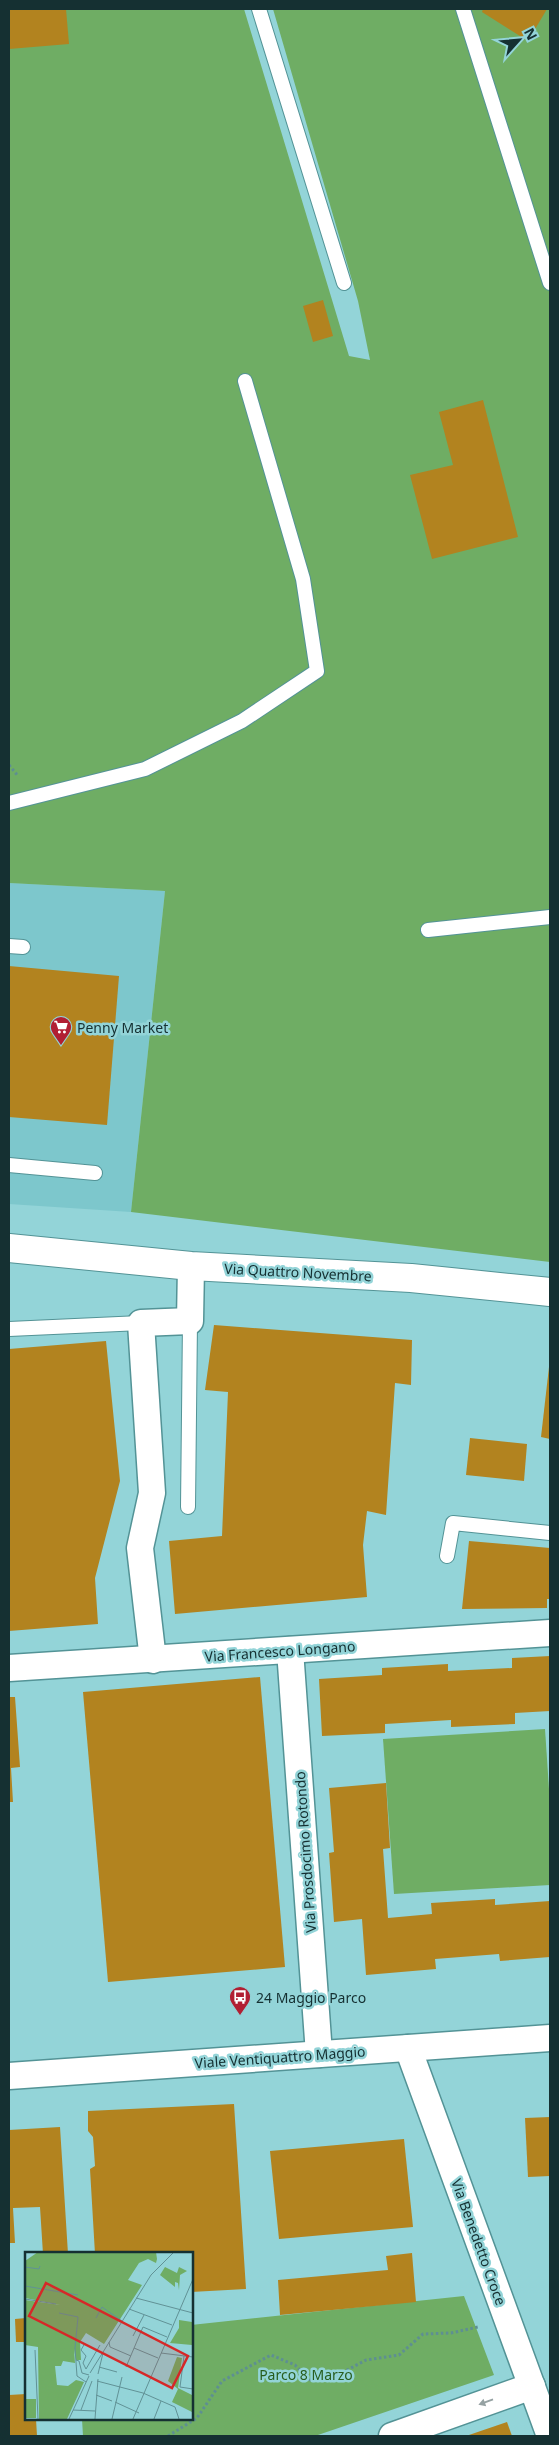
<svg xmlns="http://www.w3.org/2000/svg" width="559" height="2445" font-family="'Noto Sans',sans-serif">
  <style>
    .built { fill: #7dc7cc }
    .green { fill: #6fad64 }
    .building { fill: #b2831f }
    .lines { fill: none; stroke-linecap: round; stroke-linejoin: round }
    .lane-casing { stroke: #539396; stroke-width: 16 }
    .street-casing { stroke: #539396; stroke-width: 29 }
    .secondary-casing { stroke: #539396; stroke-width: 30 }
    .path { stroke: #5e8f92; stroke-width: 3; stroke-dasharray: 2.5 2.5; stroke-linecap: butt }
    .lane { stroke: #fff; stroke-width: 14 }
    .street { stroke: #fff; stroke-width: 26 }
    .secondary { stroke: #fff; stroke-width: 28 }
    .oneway { fill: #96a2a3 }
    .labels { text-anchor: middle; dominant-baseline: central; stroke-width: 5; stroke-linejoin: round; paint-order: stroke }
    .poi-label { font-size: 14px; fill: #153032; stroke: #93d4d8; text-anchor: start }
    .street-label { font-size: 14px; fill: #153032; stroke: #93d4d8 }
    .park-label { font-size: 14px; fill: #285d1e; stroke: #93d4d8 }
    .inset-road { fill: none; stroke: #619296; stroke-width: 1 }
    .view { fill: #d62828; fill-opacity: 0.15; stroke: #d62828; stroke-width: 2.5 }
    .inset-edge { fill: none; stroke: #153032; stroke-width: 2.5 }
  </style>
  <rect width="100%" height="100%" fill="#93d4d8"/>
  <path class="built" d="M9 883 165 891 131 1212 9 1204Z"/>
  <g class="green">
    <path d="M9 9H244L349 356 370 360 358 301 273 9H550V1262L131 1212 165 891 9 883Z"/>
    <path d="M545 1729 550 1804V1885L394 1894 383 1739Z"/>
    <path d="M464 2296 494 2375 315 2436H83L82 2419H191V2325Z"/>
  </g>
  <g class="building">
    <path d="M9 9H66L69 44 9 49Z"/>
    <path d="M483 9H547L528 41 482 12Z"/>
    <path d="M323 300 333 336 313 342 303 306Z"/>
    <path d="M483 400 518 537 432 559 410 475 453 465 439 412Z"/>
    <path d="M9 966 119 976 107 1125 9 1117Z"/>
    <path d="M214 1325 412 1340 411 1385 395 1383 386 1515 367 1511 363 1545 367 1597 175 1614 169 1541 222 1536 228 1392 205 1390Z"/>
    <path d="M106 1341 120 1481 95 1578 98 1624 9 1631V1349Z"/>
    <path d="M549 1367H550V1439L541 1437Z"/>
    <path d="M470 1438 527 1444 524 1481 466 1475Z"/>
    <path d="M469 1541 550 1548V1599H547V1608L462 1609Z"/>
    <path d="M550 1656V1711L515 1713V1724L451 1727V1720L385 1724V1733L322 1736 319 1679 382 1675V1668L448 1664V1671L512 1668V1658Z"/>
    <path d="M260 1677 285 1967 108 1982 83 1692Z"/>
    <path d="M9 1697H15L20 1767 11 1768 13 1802H9Z"/>
    <path d="M386 1783 390 1848 383 1849 388 1918 432 1914 431 1903 495 1899V1905L550 1901V1957L500 1961 499 1954 435 1959 436 1969 366 1975 362 1919 334 1922 329 1853 334 1852 329 1788Z"/>
    <path d="M234 2104 246 2289 191 2292V2254H95L90 2169 95 2166 93 2137 88 2131V2111Z"/>
    <path d="M550 2117V2176L528 2177 525 2118Z"/>
    <path d="M60 2127 68 2254H43L40 2207 13 2208 15 2243H9V2130Z"/>
    <path d="M404 2139 413 2227 279 2239 270 2151Z"/>
    <path d="M412 2253 416 2302 280 2315 278 2280 388 2270 386 2256Z"/>
    <path d="M26 2318V2342H16L15 2319Z"/>
    <path d="M26 2394V2419H36L37 2436H9V2395Z"/>
    <path d="M507 2422 512 2436H466Z"/>
  </g>
  <g class="lines">
    <g class="lane-casing">
      <g id="lane">
        <path d="M259 9 344 283"/>
        <path d="M463 9 550 283"/>
        <path d="M9 803 145 769 242 721 317 671 303 579 245 381"/>
        <path d="M428 930 550 917"/>
        <path d="M9 946 23 947"/>
        <path d="M9 1165 95 1173"/>
        <path d="M9 1329 141 1323"/>
        <path d="M188 1507 190 1321"/>
        <path d="M447 1556 453 1523 550 1533"/>
      </g>
    </g>
    <g class="street-casing">
      <g id="street">
        <path d="M290 1650 319 2054"/>
        <path d="M153 1660 140 1548 152 1493 141 1323 190 1321 191 1266"/>
        <path d="M9 1668 550 1633"/>
        <path d="M408 2048 550 2436"/>
        <path d="M9 2076 550 2038"/>
        <path d="M392 2436 532 2386"/>
      </g>
    </g>
    <g class="secondary-casing">
      <path id="secondary" d="M9 1248 191 1266 411 1278 550 1292"/>
    </g>
    <g class="path">
      <path d="M9 765 18 776"/>
      <path d="M168 2436 197 2418 222 2381 271 2355 295 2365 310 2380 334 2377 366 2360 399 2355 423 2334 451 2333 478 2327"/>
    </g>
    <use href="#lane" class="lane"/>
    <use href="#street" class="street"/>
    <use href="#secondary" class="secondary"/>
  </g>
  <defs><path id="oneway-solid" d="M-6-.8H1V-3.2L6.5 0L1 3.2V.8H-6Z" transform="scale(1.25)"/></defs>
  <use class="oneway" href="#oneway-solid" transform="translate(486 2402) rotate(160)"/>
  <defs>
    <g id="supermarket-pin" transform="scale(1.125)"><path d="M0 17L-7.5 6A9.5 9.5 0 1 1 7.5 6Z" fill="#b11f33" stroke="#93d4d8"/><path d="M-6-5.5h2.5l.6 2H6L4.5 2H-2.5L-4.4-4H-6ZM-1.5 3.2a1.3 1.3 0 1 0 .1 0ZM3 3.2a1.3 1.3 0 1 0 .1 0Z" fill="#fff"/></g>
    <g id="bus-pin" transform="scale(1.125)"><path d="M0 17L-7.5 6A9.5 9.5 0 1 1 7.5 6Z" fill="#b11f33" stroke="#93d4d8"/><path d="M-5-6H5V4H4V6H2V4H-2V6H-4V4H-5ZM-3.5-4V0h7V-4ZM-3.5 1.2v1.5H-2V1.2ZM2 1.2v1.5H3.5V1.2Z" fill="#fff"/></g>
  </defs>
  <g fill-rule="evenodd">
    <use href="#supermarket-pin" x="61" y="1027"/>
    <use href="#bus-pin" x="240" y="1997"/>
  </g>
  <g class="labels">
    <g class="poi-label">
      <text x="77" y="1027">Penny Market</text>
      <text x="256" y="1997">24 Maggio Parco</text>
    </g>
    <g class="street-label">
      <text transform="translate(298 1272) rotate(3)">Via Quattro Novembre</text>
      <text transform="translate(280 1651) rotate(-4)">Via Francesco Longano</text>
      <text transform="translate(305 1852) rotate(-94)">Via Prosdocimo Rotondo</text>
      <text transform="translate(280 2057) rotate(-4)">Viale Ventiquattro Maggio</text>
      <text transform="translate(479 2242) rotate(70)">Via Benedetto Croce</text>
    </g>
    <g class="park-label">
      <text x="306" y="2374">Parco 8 Marzo</text>
    </g>
  </g>
  <g transform="translate(25 2252)">
    <rect width="168" height="168" fill="#93d4d8"/>
    <path d="M13 0H131L132 7 131 11 123 7 114 11 103 28 117 33 79 92 61 81 55 90 56 108H51L49 97 50 111 38 109 36 114H30L32 133 43 134 51 128 59 130 42 167H14L13 95 0 93V48L36 53 0 46V9ZM140 15 152 21 154 15 162 19 155 23 154 38 153 31 150 30V35L135 23ZM154 68 167 70V93L145 91 154 76ZM152 105 157 106 153 136 167 143V160L147 150 153 137 143 129ZM0 147H11V166H0Z" fill="#6fad64"/>
    <path class="inset-road" d="M0 15 14 17 15 14M0 34 53 43M111 46 168 61M0 47 31 52M104 57 147 73M34 61 53 65 50 96 52 124 61 130M71 66 77 55 97 69M108 84 119 63M84 90 85 95 106 104M109 96 133 106M10 98 13 167M136 101 168 105M159 104 155 135 168 137M51 108 54 109 57 121 64 123M58 111 61 117 75 93M58 111 61 104 56 98 60 91M74 115 92 120M101 115 118 75 142 85M65 121 126 23 149 0M73 122 78 101M72 129 118 141 150 155 154 167M71 143 87 149M90 150 114 161M48 158 70 159M56 158 67 129M44 167 64 124M70 167 73 127M87 167 97 125M108 167 168 27M129 167 136 149"/>
    <path class="view" d="M21 31 163 104 147 136 4 64Z"/>
    <rect width="168" height="168" class="inset-edge"/>
  </g>
  <rect width="559" height="2445" fill="none" stroke="#153032" stroke-width="20"/>
  <g transform="translate(519 40) rotate(63)" stroke="#93d4d8" stroke-width="4" paint-order="stroke">
  <path d="M0-4L9 19L0 12L-9 19Z" fill="#153032"/>
  <text y="-8" font-size="14" font-weight="bold" text-anchor="middle" fill="#153032">N</text>
  </g>
</svg>
